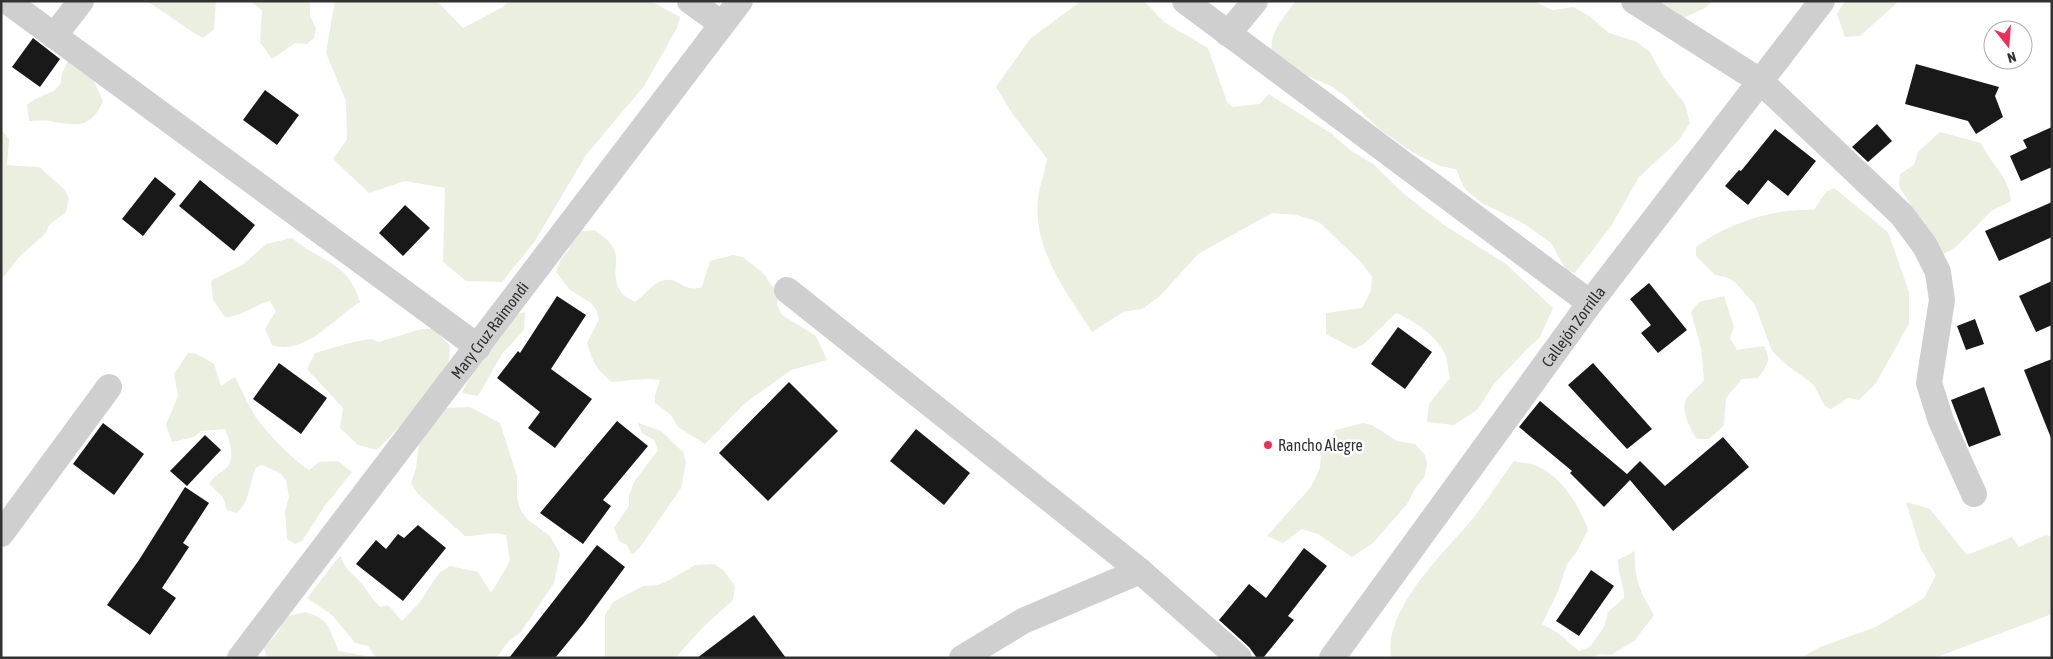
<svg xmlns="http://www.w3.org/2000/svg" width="2053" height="659" font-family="'Asap Condensed',sans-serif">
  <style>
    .green { fill: #eaefe0 }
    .building { fill: #191919 }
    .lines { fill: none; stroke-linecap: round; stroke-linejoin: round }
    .minor { stroke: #cfcfcf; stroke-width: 26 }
    .poi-dot { fill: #f02d55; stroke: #fff; stroke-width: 2 }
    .labels { text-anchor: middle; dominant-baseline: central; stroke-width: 5; stroke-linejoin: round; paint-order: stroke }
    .street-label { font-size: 16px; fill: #323232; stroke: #fff }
    .poi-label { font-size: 16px; fill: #323232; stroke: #fff; text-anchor: start }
  </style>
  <rect width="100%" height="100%" fill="#fff"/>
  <g class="green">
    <path d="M145 1H216L214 29 203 38C182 27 166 11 145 1Z"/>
    <path d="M250 1H310V16L316 29 314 38 307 44 295 43 272 59 260 42 262 10Z"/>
    <path d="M335 1H437L463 28 503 7 509 1H651L680 17 677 28 644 86 586 155 535 241 502 282 466 281 443 262 445 188 405 181 369 193 333 159 347 139 346 101 326 53Z"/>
    <path d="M1081 1H1144L1164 22 1208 48 1227 102 1232 107 1260 104 1269 94 1332 134 1350 150 1373 164 1404 194 1444 225 1506 264 1553 308 1540 337 1526 350 1494 384 1478 409 1454 425 1427 422 1429 404 1450 378C1448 371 1448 361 1445 354 1436 335 1414 321 1396 313L1365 343 1354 349 1326 334V313L1362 308 1371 291 1372 277 1360 261 1319 222 1297 215 1272 213 1198 254 1159 297 1142 309 1123 312 1092 332C1067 293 1033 250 1038 200 1039 186 1045 173 1047 159L1012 113 996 87 1030 39Z"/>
    <path d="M1295 1H1534L1553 10 1574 7 1589 16 1609 33 1635 41 1650 52 1663 76 1685 104 1690 123 1679 140 1639 177 1611 226 1575 273 1566 270 1551 243 1523 223 1482 203 1464 188 1456 169 1440 166 1412 152 1378 128 1345 96 1331 86 1296 71 1272 55C1269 30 1282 22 1295 1Z"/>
    <path d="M1626 1H1713L1705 8 1681 19Z"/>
    <path d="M1845 1H1899L1860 36 1845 37 1837 14Z"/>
    <path d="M70 57 92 77 103 101C90 131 75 125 49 121 43 120 36 121 29 121L27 105 35 99 54 91 61 83 62 73Z"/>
    <path d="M1 130 9 139 7 165 39 167 64 189 69 198 66 212 49 225 45 234 20 256 1 280Z"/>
    <path d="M1940 132 1981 143C1991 165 2009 176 2011 201L1991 211 1956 247 1942 255 1899 186 1900 174 1914 165 1918 152Z"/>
    <path d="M1834 188 1888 232 1909 292V324L1876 383 1859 400 1848 398 1831 409 1825 406 1813 384 1788 366 1772 351 1755 305 1735 282 1726 277 1715 275 1696 256V247C1728 223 1774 208 1814 210L1826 192Z"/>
    <path d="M594 230C633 254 605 267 621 292 624 296 630 299 634 302 646 296 651 282 665 280 680 278 684 293 702 287L710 261 733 255 743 257 764 274 778 295 777 305 782 315 816 336 827 360 791 370 744 404 705 444 678 427 671 415 655 403V395L660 380C645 377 628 381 612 382 597 370 592 361 587 343L599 320 597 311 591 303 570 290 556 272 560 261 569 249 575 232Z"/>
    <path d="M292 238C320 262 348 261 360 302 334 318 305 356 272 345L265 329 276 311 270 301C253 305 243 317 225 317L213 300 211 281 244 264 266 244Z"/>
    <path d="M1724 296 1734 327 1730 338 1737 350 1764 346C1772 360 1767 366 1758 378L1742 379 1726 398 1724 425 1709 439H1697C1691 431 1679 407 1687 398 1692 391 1699 387 1704 380L1701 348 1691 312 1699 302Z"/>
    <path d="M525 312 524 330 502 354 478 396 462 393 473 369 517 314Z"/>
    <path d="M421 329H434L450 346 448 370 417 416 399 427 377 450 358 445 340 428 343 408 307 369 315 353 353 342 370 339 379 342Z"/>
    <path d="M188 353 197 354 214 364 221 386 235 377C242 390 248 406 257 419 269 435 293 460 309 470L319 462 338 461 352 472 324 507 302 541 295 544 287 539 285 511 289 497 286 480 280 473 262 465 256 467C249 484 251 499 237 513L227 510 223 497 209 484C214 477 217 475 224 470 237 460 230 441 225 429L201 431 194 437 172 442 166 425 178 396 174 374Z"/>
    <path d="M470 407 500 423 517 476V498L521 511 528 520 550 536 560 554 554 583 521 632 509 641 496 658H376L368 646 355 643 332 615 307 598 338 558 341 556C345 571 354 574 363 585 370 594 372 600 381 607L388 605 402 621 419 603 439 573 450 566 478 572 491 593 510 561 506 535C491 531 480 536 465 536L419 495 411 484 416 468 419 443 445 408Z"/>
    <path d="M638 423 661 431 683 452 686 462 681 488 641 546 634 553H631L627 545 619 541 614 528 629 506V496L634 482 658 450 654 440 642 433Z"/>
    <path d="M1363 423 1372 425 1397 441 1415 444 1425 455 1427 465 1424 478 1416 487 1407 504 1373 543 1352 557 1318 534 1302 529 1283 543 1267 536 1311 487 1320 468 1321 454 1336 430Z"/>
    <path d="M1514 461C1521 463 1531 463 1537 466 1562 477 1579 505 1588 530L1576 553 1567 564 1558 591 1542 624 1558 633 1579 651 1590 647 1604 627 1608 612 1624 598C1624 584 1618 574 1618 560L1635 551C1633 577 1641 594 1654 615L1635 640 1611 655 1599 654 1591 658H1391C1384 607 1444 554 1474 517 1488 499 1500 480 1514 461Z"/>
    <path d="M1906 502 1930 509 1967 555 2012 537 2019 547 2046 535 2052 537V614L1934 658H1801L1820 647 1876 627 1924 598 1936 575 1921 550Z"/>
    <path d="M714 564 723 570 735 586 733 600 705 625 675 658H605V615L613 602 643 586 658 585 672 579 695 565Z"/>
    <path d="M305 612C333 621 327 627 339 651L365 656V658H267L264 648 278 632 285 617Z"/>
  </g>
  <g class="building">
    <path d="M33 38 60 59 40 87 12 67Z"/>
    <path d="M1916 64 1999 87 1995 96 2003 117 1976 134 1968 121 1905 104Z"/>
    <path d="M265 90 299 115 277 145 243 120Z"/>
    <path d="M1877 124 1892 141 1868 162 1852 147Z"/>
    <path d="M2052 127V167L2021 181 2010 156 2027 148 2023 140Z"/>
    <path d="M1775 129 1816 161 1788 196 1768 180 1748 205 1725 186 1739 170 1741 171Z"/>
    <path d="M155 177 176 194 143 236 122 219Z"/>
    <path d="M200 180 255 225 234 251 179 206Z"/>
    <path d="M2052 202V237L1999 261 1985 231Z"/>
    <path d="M405 205 430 228 403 256 379 233Z"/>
    <path d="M2052 281V325L2036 332 2019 296Z"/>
    <path d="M1649 283 1687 330 1658 353 1641 333 1651 325 1630 299Z"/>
    <path d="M557 296 586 315 551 369 592 399 555 448 528 428 540 412 497 378 518 351 520 353Z"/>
    <path d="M1975 319 1984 344 1966 350 1957 326Z"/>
    <path d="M1398 327 1432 352 1405 389 1371 364Z"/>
    <path d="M2052 359V438H2051L2024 370Z"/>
    <path d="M279 363 327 398 301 434 253 399Z"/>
    <path d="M1593 363 1652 429 1627 449 1568 385Z"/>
    <path d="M789 382 838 431 768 501 719 453Z"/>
    <path d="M1984 387 2001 435 1969 447 1951 400Z"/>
    <path d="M1540 401 1627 474 1640 461 1665 486 1723 437 1749 467 1673 531 1630 480 1604 507 1570 473 1572 471 1519 427Z"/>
    <path d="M617 421 648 446 603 500 611 506 583 544 540 513Z"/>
    <path d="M103 423 144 454 114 495 73 464Z"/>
    <path d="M916 429 970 473 944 505 890 461Z"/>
    <path d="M205 435 221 450 187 486 170 471Z"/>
    <path d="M185 487 209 503 183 543 189 547 162 588 176 598 150 635 107 605 139 560Z"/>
    <path d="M418 525 446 548 403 601 356 564 376 540 386 549 398 534 404 538Z"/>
    <path d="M597 545 625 567 583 624 555 658H509Z"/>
    <path d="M1304 548 1327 566 1288 616 1294 620 1263 658H1257L1249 647 1219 620 1249 584 1266 598Z"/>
    <path d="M1591 570 1614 586 1579 636 1556 621Z"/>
    <path d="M754 615 786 658H697Z"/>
  </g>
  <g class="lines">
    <g class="minor">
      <path d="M7 1 478 347"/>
      <path d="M690 1 722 24"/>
      <path d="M1185 1 1590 303"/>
      <path d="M1634 1 1760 81 1902 215 1925 246 1938 272 1942 300 1929 383 1941 421 1974 494"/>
      <path d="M1228 34 1255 1"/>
      <path d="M54 36 81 1"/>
      <path d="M787 290 1140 571 1239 658"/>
      <path d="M1 534 109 387"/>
      <path id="s1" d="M240 658 740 1"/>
      <path d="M962 658 1023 621 1140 571"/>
      <path id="s2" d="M1332 658 1590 303 1822 1"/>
    </g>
  </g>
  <circle class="poi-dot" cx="1268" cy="445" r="5"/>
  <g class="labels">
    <g class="street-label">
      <text stroke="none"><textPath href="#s2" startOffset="410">Callejón Zorrilla</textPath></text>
      <text stroke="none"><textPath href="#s1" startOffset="412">Mary Cruz Raimondi</textPath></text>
    </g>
    <g class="poi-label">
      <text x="1278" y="445">Rancho Alegre</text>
    </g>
  </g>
  <rect width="2053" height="659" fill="none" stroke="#323232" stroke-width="5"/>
  <g transform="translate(2008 45) rotate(163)"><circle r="24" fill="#ffffff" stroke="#adadad"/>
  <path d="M0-4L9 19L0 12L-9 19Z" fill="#f02d55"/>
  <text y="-8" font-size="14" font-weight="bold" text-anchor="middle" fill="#323232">N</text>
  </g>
</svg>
